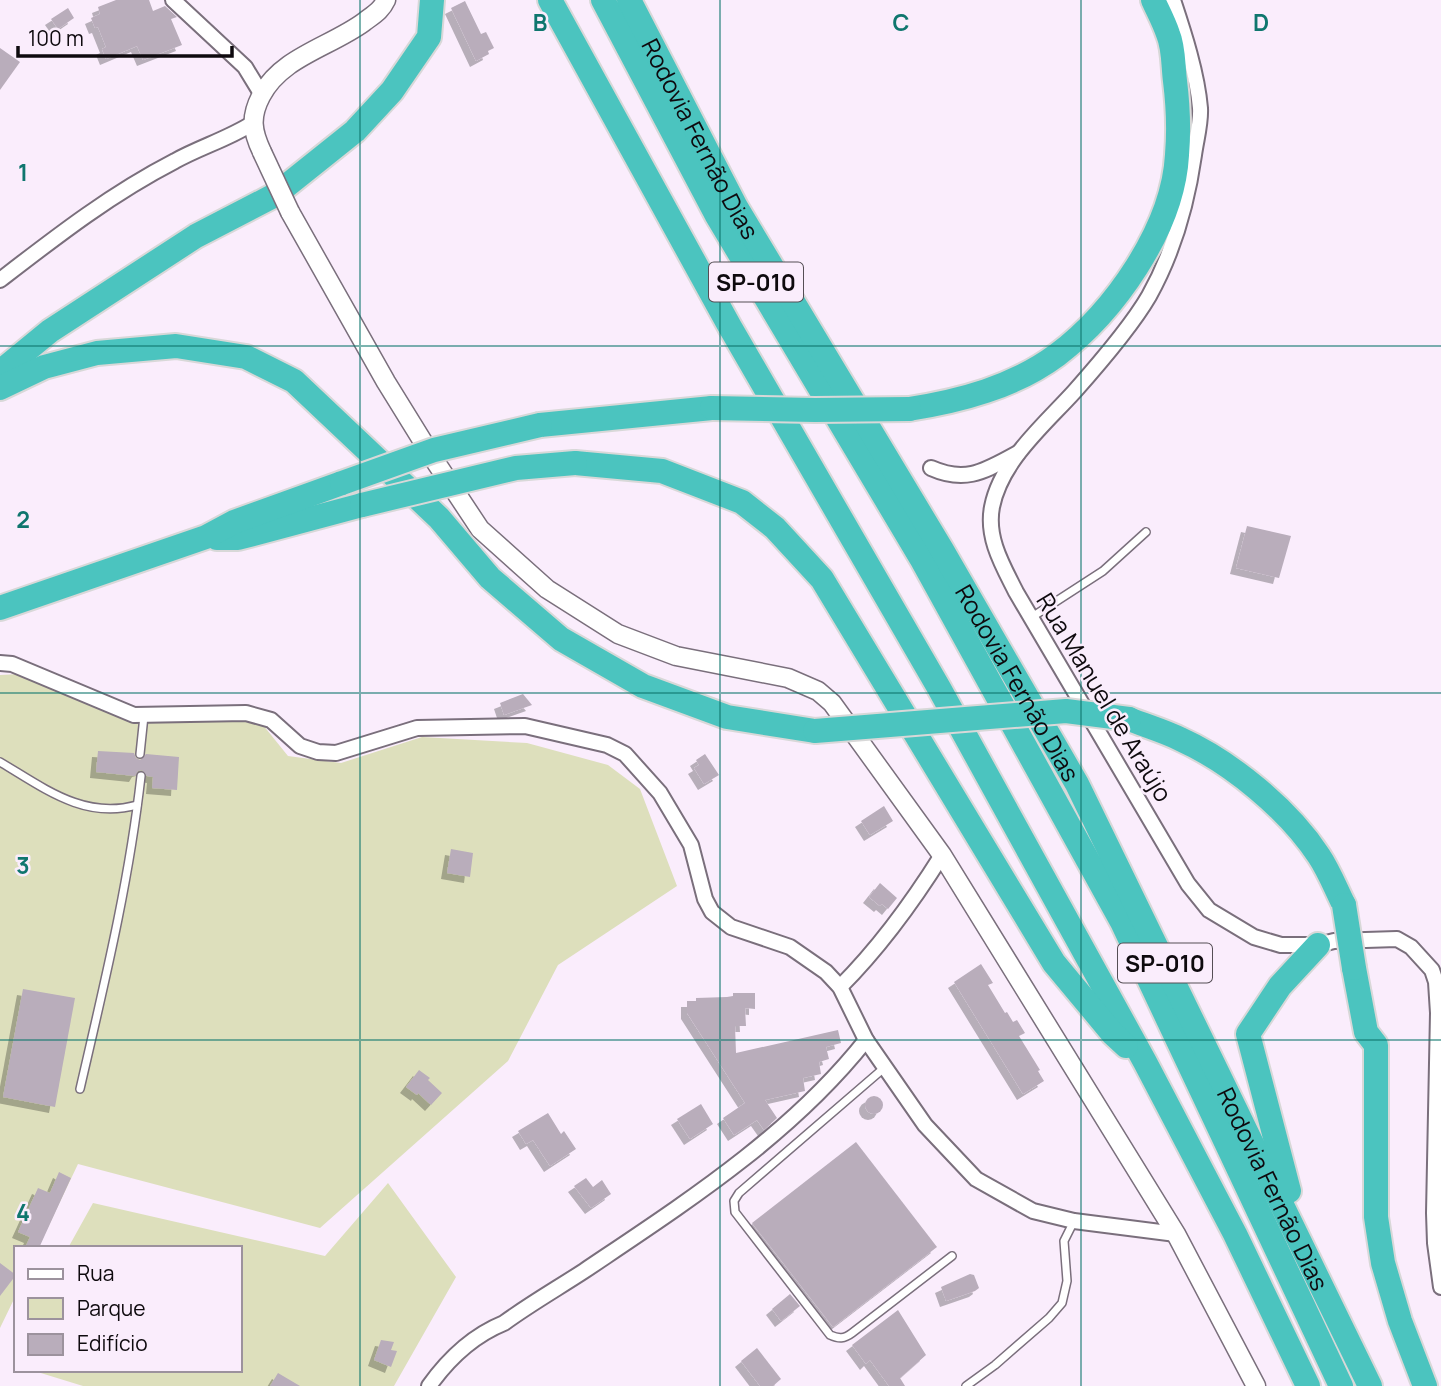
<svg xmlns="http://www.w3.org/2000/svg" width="1441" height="1386" font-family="Manrope,sans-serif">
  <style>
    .green { fill: #dddfbc }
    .building { fill: #b9adbb; filter: url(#shadow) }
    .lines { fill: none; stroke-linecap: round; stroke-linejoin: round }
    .service-casing { stroke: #7a6f7c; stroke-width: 10 }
    .minor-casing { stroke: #7a6f7c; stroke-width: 18 }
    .tertiary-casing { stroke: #7a6f7c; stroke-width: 21 }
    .motorway-casing { stroke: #d8d8d8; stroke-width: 28 }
    .service { stroke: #fff; stroke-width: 7 }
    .minor { stroke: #fff; stroke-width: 14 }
    .tertiary { stroke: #fff; stroke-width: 18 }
    .motorway { stroke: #4bc4bf; stroke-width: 24 }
    .tertiary-bridge-casing { stroke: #7a6f7c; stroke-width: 21; stroke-linecap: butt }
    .motorway-bridge-casing { stroke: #d8d8d8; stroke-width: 28; stroke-linecap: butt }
    .tertiary-bridge { stroke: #fff; stroke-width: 18 }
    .motorway-bridge { stroke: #4bc4bf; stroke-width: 24 }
    .grid { fill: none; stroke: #0f766e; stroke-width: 2; stroke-opacity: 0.55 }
    .labels { text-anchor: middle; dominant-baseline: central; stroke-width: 5; stroke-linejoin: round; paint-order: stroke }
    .shield { fill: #faedfc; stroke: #554e55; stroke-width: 2 }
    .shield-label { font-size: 23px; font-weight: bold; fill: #0e0a0e }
    .street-label { font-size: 24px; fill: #0e0a0e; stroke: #faedfc }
    .grid-label { font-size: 23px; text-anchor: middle; font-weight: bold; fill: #0f766e; stroke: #faedfc; stroke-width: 5; stroke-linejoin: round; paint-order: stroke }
  </style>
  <defs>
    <filter id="shadow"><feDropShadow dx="-6" dy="6" stdDeviation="0" flood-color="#0004"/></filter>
  </defs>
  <rect width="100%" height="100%" fill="#faedfc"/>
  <g class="green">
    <path d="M20 674 133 719H228L263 725 288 756 341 763 422 737 527 743 608 765 640 789 677 886 558 965 508 1061 320 1228 78 1164 38 1248H16V1295L0 1328V675Z"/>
    <path d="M388 1183 456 1277 394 1386H83L31 1370H240V1248H68L93 1203 325 1256Z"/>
  </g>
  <g class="building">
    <path d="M116 0H149L153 11 165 6 177 17 171 19 182 45 143 60 137 46 106 59 102 49 106 47 98 27 95 28 91 18 100 14 98 7Z"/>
    <path d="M465 1 481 34 486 32 494 48 488 51 489 54 476 61 451 8Z"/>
    <path d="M68 8 74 18 58 29 51 19Z"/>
    <path d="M0 48 20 62 0 90Z"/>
    <path d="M1247 526 1291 536 1279 578 1236 568Z"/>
    <path d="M523 694 532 705 504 715 500 703Z"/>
    <path d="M98 751 134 753 136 758 140 760 146 754 179 757 177 790 152 788 153 777 147 776 142 770 138 771 135 776 96 772Z"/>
    <path d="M705 754 719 775 704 784 694 768 699 765 696 760Z"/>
    <path d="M884 806 893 821 870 835 861 821Z"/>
    <path d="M451 849 473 853 470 877 447 873Z"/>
    <path d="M880 883 897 898 888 909 882 904 880 906 869 897Z"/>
    <path d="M981 964 993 983 988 985 1005 1013 1007 1012 1013 1022 1017 1020 1025 1033 1019 1036 1040 1070 1038 1071 1044 1081 1023 1094 954 982Z"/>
    <path d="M23 989 75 998 55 1107 3 1097Z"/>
    <path d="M733 993H755V1009L745 1008 746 1026H735L736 1053 838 1030 841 1043 826 1047 829 1059 819 1062 821 1074 803 1078 805 1091 765 1100 777 1118 764 1130 757 1120 734 1135 723 1118 745 1103 687 1013V1001H696V998L727 997 733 996Z"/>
    <path d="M419 1070 430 1078 428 1080 442 1093 431 1105 418 1093 417 1095 406 1087Z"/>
    <circle cx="874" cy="1105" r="9"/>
    <path d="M701 1104 713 1124 690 1139 677 1119Z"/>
    <path d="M548 1113 561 1134 564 1131 576 1149 550 1166 533 1140 526 1144 518 1131Z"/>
    <path d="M856 1142 937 1247 833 1327 752 1223Z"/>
    <path d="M59 1172 71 1178 39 1248H25L30 1237 18 1232 38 1188 50 1193Z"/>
    <path d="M586 1178 593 1187 602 1180 611 1194 591 1208 574 1186Z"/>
    <path d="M0 1263 16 1275 0 1296Z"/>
    <path d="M970 1274 974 1275 979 1288 975 1291 946 1301 941 1287Z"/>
    <path d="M790 1294 800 1306 781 1321 772 1309Z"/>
    <path d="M898 1310 926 1355 900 1378 905 1386H889L870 1360 866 1364 852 1345Z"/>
    <path d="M381 1340 394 1342 391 1350 397 1351 391 1367 374 1360Z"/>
    <path d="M757 1348 781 1379 773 1386H760L741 1361Z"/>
    <path d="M278 1373 300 1386H270Z"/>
  </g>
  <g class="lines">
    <g class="service-casing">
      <g id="service">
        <path d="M1032 617 1103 571 1146 532"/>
        <path d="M140 754 144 716"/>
        <path d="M0 762C44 788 84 820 137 805"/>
        <path d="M884 1068 739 1193 734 1201 735 1212 830 1335C839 1339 844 1339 852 1333L952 1256"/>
        <path d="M80 1089C104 985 129 883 141 776"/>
        <path d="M966 1386 995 1365 1049 1318 1062 1303 1067 1281 1064 1241 1074 1221"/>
      </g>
    </g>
    <g class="minor-casing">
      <g id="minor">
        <path d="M173 0 245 67 262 95"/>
        <path d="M1173 0C1184 33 1197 73 1200 108 1201 123 1196 140 1194 155 1187 204 1173 253 1149 296 1131 327 1098 365 1074 392 1044 425 1001 461 992 507 986 538 1003 566 1016 592L1188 884 1209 910 1254 937 1281 945H1318L1334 941 1397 939 1411 947 1432 970 1436 982 1438 1013 1434 1213 1435 1243 1441 1287"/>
        <path d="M0 280C57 236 111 194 175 161 200 147 228 139 253 123"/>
        <path d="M931 468C967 484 986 470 1018 453"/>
        <path d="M0 663 12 664 134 715 246 713 271 720 300 746 318 752 336 753 417 728 525 726 607 745 625 754 660 793 691 845 705 899 712 912 731 927 790 947 826 972 840 987 866 1040 925 1125 976 1179 1033 1211 1074 1221 1176 1234"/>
        <path d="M840 987C880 947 912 903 942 855"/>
        <path d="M429 1386C449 1358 472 1336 504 1323 530 1304 558 1288 584 1271 685 1203 790 1136 866 1040"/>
      </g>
    </g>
    <g class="tertiary-casing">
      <g id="tertiary">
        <path d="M262 152C252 131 250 117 261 96 281 57 330 47 364 22 373 15 381 11 386 0"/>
        <path d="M290 212 386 382 433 458 480 529 547 589 618 634 676 656 788 678 818 691 832 703 942 855 1176 1234 1256 1386"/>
      </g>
    </g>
    <g class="motorway-casing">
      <g id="motorway">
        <path d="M550 0 730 327 939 688 1145 1062 1235 1234 1308 1386"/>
        <path d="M603 0 716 214 921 558 1122 922 1341 1386"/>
        <path id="s1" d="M629 0 736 207 942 550 1077 784 1370 1386"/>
        <path d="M0 372 50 331 196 236 275 195 355 131 392 91 429 37 432 0"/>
        <path d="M0 388 44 367 97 353 176 346 246 357 294 381 439 518 490 578 561 639 643 686 727 717 815 731"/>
        <path d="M909 409C960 401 1014 387 1057 355 1114 312 1173 229 1177 155 1179 131 1178 105 1175 81 1173 66 1174 48 1168 34 1164 22 1158 11 1153 0"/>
        <path d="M540 425 712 408"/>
        <path d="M575 463 662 471 742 502 775 528 822 579 1054 963 1113 1034 1126 1046"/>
        <path d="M217 538H238L362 505"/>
        <path d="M0 608 206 537 234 522 342 483"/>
        <path d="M1129 719C1146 726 1164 731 1180 739 1231 762 1288 809 1319 856 1329 871 1336 889 1344 905"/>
        <path d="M1354 968 1366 1032 1376 1045V1217L1383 1263 1400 1321 1425 1386"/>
        <path d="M1289 1191 1248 1034 1280 986 1318 945"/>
      </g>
    </g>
    <use href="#service" class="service"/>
    <use href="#minor" class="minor"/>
    <use href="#tertiary" class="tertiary"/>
    <use href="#motorway" class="motorway"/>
    <g class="tertiary-bridge-casing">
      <path id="tertiary-bridge" d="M262 152 290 212"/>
    </g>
    <g class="motorway-bridge-casing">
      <g id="motorway-bridge">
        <path d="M712 408 815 410 909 409"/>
        <path d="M342 483 434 450 540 425"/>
        <path d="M362 505 516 468 575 463"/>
        <path d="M815 731 1066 711 1129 719"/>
        <path d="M1344 905 1354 968"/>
      </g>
    </g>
    <use href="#tertiary-bridge" class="tertiary-bridge"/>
    <use href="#motorway-bridge" class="motorway-bridge"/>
  </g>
  <path class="grid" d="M360 0V1386M720 0V1386M1081 0V1386M0 346H1441M0 693H1441M0 1040H1441"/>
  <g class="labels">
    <g class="shield">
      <rect x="709" y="262.5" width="94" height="39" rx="5"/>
      <rect x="1118" y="943.5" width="94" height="39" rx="5"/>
    </g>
    <g class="shield-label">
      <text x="756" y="282">SP-010</text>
      <text x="1165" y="963">SP-010</text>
    </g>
    <g class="street-label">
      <text stroke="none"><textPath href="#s1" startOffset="156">Rodovia Fernão Dias</textPath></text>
      <text stroke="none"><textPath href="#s1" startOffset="786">Rodovia Fernão Dias</textPath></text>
      <text transform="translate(1105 697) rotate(59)">Rua Manuel de Araújo</text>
      <text stroke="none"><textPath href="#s1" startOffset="1353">Rodovia Fernão Dias</textPath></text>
    </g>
  </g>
  <g class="grid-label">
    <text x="540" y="31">B</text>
    <text x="901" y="31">C</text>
    <text x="1261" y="31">D</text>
    <text x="23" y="181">1</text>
    <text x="23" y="528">2</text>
    <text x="23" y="874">3</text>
    <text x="23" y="1221">4</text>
  </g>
  <rect x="14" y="1246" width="228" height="126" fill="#faedfc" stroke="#9c929d" stroke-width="2"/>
  <rect x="28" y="1269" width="35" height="10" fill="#ffffff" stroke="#9c929d" stroke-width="2"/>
  <text x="77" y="1281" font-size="21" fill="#0e0a0e">Rua</text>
  <rect x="28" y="1298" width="35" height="21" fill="#dddfbc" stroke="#9c929d" stroke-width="2"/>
  <text x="77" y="1316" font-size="21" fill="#0e0a0e">Parque</text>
  <rect x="28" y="1334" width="35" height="21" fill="#b9adbb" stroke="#9c929d" stroke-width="2"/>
  <text x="77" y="1351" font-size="21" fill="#0e0a0e">Edifício</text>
  <path d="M18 46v10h214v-10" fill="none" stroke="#0e0a0e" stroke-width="3.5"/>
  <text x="28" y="46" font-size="21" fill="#0e0a0e" stroke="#faedfc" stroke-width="5" paint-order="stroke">100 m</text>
</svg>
